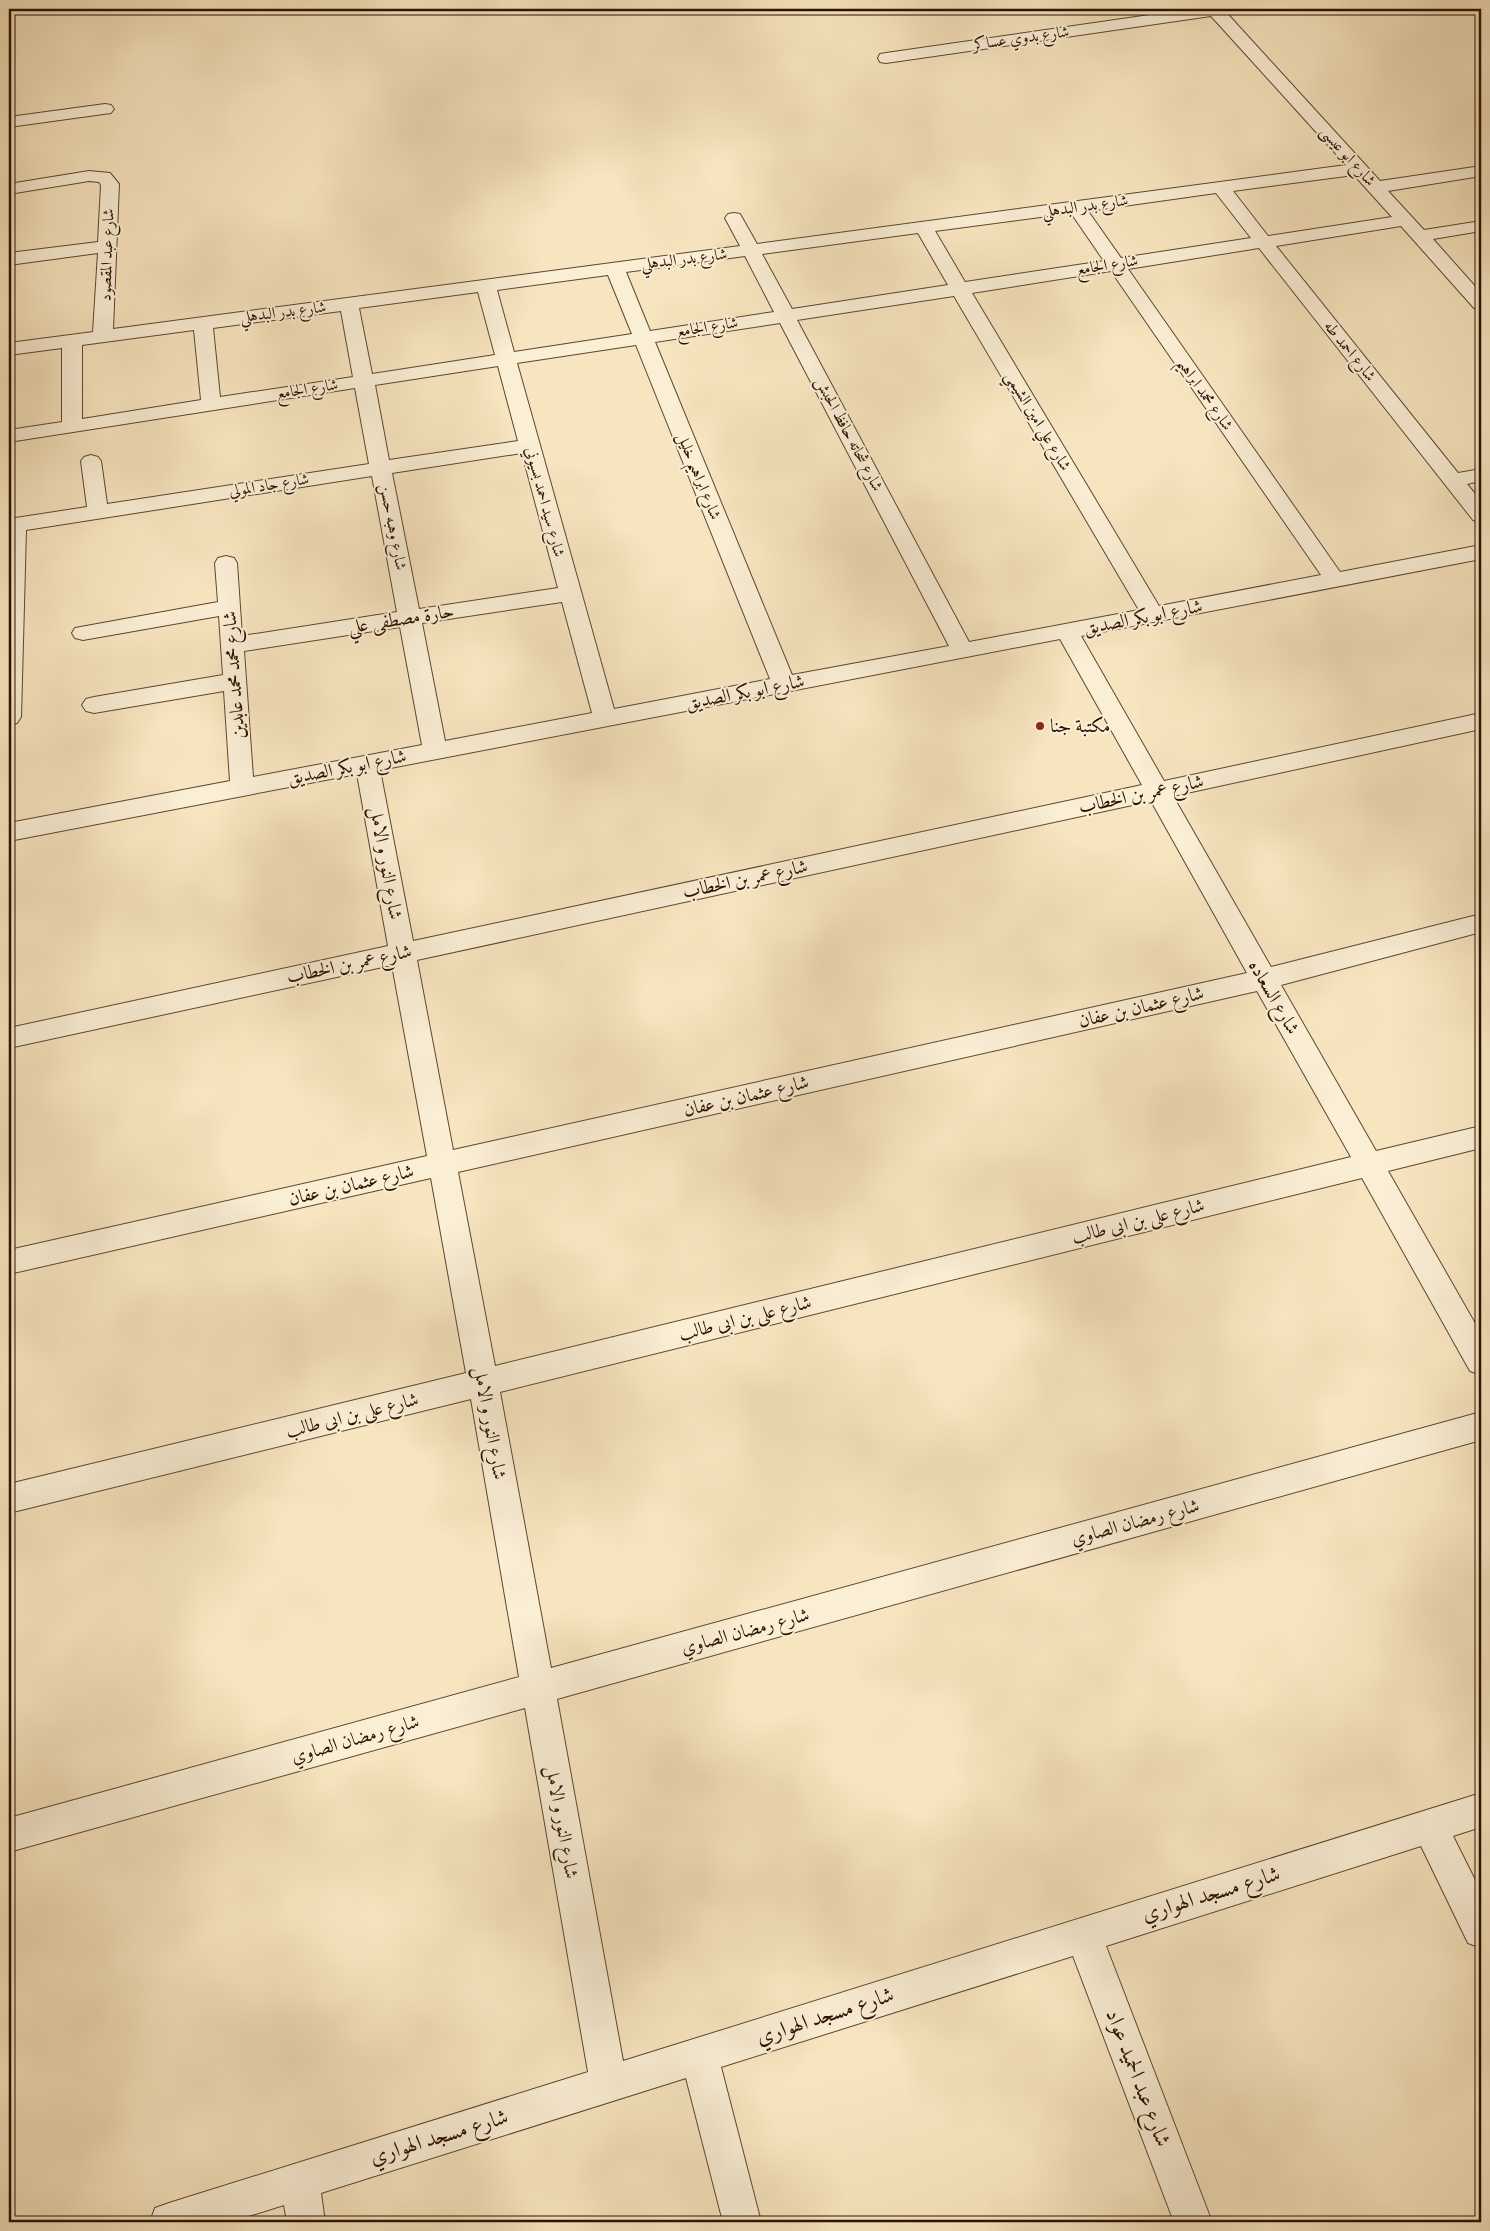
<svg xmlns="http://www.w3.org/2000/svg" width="1490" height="2231" font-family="'Libre Bodoni',Amiri,serif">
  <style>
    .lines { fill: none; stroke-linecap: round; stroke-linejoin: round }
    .minor-casing { stroke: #5e4631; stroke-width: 2 }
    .minor { fill: #faeed5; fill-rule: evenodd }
    .poi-dot { fill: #8f2418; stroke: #faeed5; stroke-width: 2 }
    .labels { text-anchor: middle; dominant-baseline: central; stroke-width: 4; stroke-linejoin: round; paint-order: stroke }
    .far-street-label { font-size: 16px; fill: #2b1102; stroke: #faeed5 }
    .street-label { font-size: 19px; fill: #2b1102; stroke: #faeed5 }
    .poi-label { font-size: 19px; fill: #2b1102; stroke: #faeed5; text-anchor: start }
    .near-street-label { font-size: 22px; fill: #2b1102; stroke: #faeed5 }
  </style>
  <rect width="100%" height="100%" fill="#f7e5bf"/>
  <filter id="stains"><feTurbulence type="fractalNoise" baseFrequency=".004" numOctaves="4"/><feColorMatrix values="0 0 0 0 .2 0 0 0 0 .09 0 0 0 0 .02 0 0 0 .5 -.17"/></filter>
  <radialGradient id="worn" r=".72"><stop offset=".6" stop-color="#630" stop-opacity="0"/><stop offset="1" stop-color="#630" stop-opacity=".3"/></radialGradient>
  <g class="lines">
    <g class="minor-casing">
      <g id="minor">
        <path d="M1191 9H1223L1380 181 1481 166V176L1388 191 1424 230 1481 221V231L1433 239 1481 293V310L1474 308 1401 226 1276 246 1458 473 1481 469V481L1467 484 1481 501V522L1473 520 1259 248 1128 269 1340 572 1481 545V559L1081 636 1164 781 1481 713V729L1173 796 1271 967 1481 914V932L1281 985 1376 1151 1481 1126V1148L1388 1171 1481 1334V1375L1470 1371 1362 1178 500 1392 551 1668 1481 1412V1440L557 1699 623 2061 1481 1793V1827L1453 1836 1481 1892V1948L1468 1943 1421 1846 1106 1946 1212 2222H1174L1073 1956 721 2067 761 2222H723L686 2078 321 2193 325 2222H287L284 2205 230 2222H150L155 2208 169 2203 588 2072 525 1708 9 1852V1818L519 1677 471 1399 9 1513V1484L466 1373 431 1178 9 1274V1250L427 1156 392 965 9 1048V1028L388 946 357 774 9 841V823L230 781 224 691 94 713 86 711 82 705 86 699 94 697 223 675 219 616 83 640 75 638 72 633 75 628 218 602 215 563 218 558 226 556 234 558 237 563 242 636 397 612 372 476 26 530 21 717 17 723 9 725V519L87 507 81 461 84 457 91 455 98 457 101 461 107 504 369 464 355 388 9 442V430L62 422V348L9 355V343L93 332 98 253 9 265V253L98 242 101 185 99 182 89 181 9 194V184L89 171 110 173 119 184 113 329 740 246 725 218 728 214 734 213 740 214 757 244 1346 165 1211 16 886 63 880 62 878 58 880 54 886 53ZM1354 175 1392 217 1268 236 1233 191ZM1216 193 1251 238 1121 258 1088 211ZM1071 213 1104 261 965 282 935 231ZM918 233 948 285 792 309 762 254ZM745 256 774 312 650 331 626 272ZM1111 271 1321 575 1159 606 972 293ZM608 275 632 334 514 352 497 290ZM478 292 495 355 372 374 359 308ZM954 296 1139 610 969 642 797 320ZM341 311 353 377 220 397 213 328ZM780 323 949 646 792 675 655 342ZM194 330 201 400 82 419V345ZM636 345 770 679 614 709 517 363ZM498 366 518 441 389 460 375 385ZM522 453 558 588 419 609 392 473ZM562 602 592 713 445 741 422 623ZM400 627 422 745 253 777 244 651ZM1060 639 1142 785 413 941 380 770ZM1151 801 1247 973 453 1150 417 960ZM1257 991 1351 1157 495 1366 458 1172Z"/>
        <path d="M105 104 111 105 114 109 111 113 9 127V117Z"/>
      </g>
    </g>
    <use href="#minor" class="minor"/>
  </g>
  <circle class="poi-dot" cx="1040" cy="726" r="5"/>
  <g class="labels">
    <g class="far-street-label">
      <text transform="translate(1021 38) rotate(-8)">شارع بدوي عساكر</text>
      <text transform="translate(1348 156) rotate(48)">شارع ابو عيسى</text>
      <text transform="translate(1085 206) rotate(-8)">شارع بدر البدهلي</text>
      <text transform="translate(107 255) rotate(-88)">شارع عبد المقصود</text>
      <text transform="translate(684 259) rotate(-7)">شارع بدر البدهلي</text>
      <text transform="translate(1107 265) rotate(-9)">شارع الجامع</text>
      <text transform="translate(283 312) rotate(-7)">شارع بدر البدهلي</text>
      <text transform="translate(707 327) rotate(-9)">شارع الجامع</text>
      <text transform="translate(1350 351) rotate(51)">شارع احمد طه</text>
      <text transform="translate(307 389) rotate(-9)">شارع الجامع</text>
      <text transform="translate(1205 394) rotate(55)">شارع محمد ابراهيم</text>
      <text transform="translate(1038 421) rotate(59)">شارع علي امين الشيمي</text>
      <text transform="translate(849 434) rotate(62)">شارع شحاته حافظ الحبش</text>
      <text transform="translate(699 476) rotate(68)">شارع ابراهيم خليل</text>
      <text transform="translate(269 485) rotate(-9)">شارع جاد المولي</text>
      <text transform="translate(545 502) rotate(75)">شارع سيد احمد بسيوني</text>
      <text transform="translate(393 527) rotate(79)">شارع وهبه حسن</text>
    </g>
    <g class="street-label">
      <text transform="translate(1143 617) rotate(-11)">شارع ابو بكر الصديق</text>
      <text transform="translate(401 619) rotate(-9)">حارة مصطفى علي</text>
      <text transform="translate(234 675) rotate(-94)">شارع محمد محمد عابدين</text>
      <text transform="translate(745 692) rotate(-11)">شارع ابو بكر الصديق</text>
      <text transform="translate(347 767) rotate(-11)">شارع ابو بكر الصديق</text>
      <text transform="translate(1141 794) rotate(-12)">شارع عمر بن الخطاب</text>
      <text transform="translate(386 863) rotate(80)">شارع النور و الامل</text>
      <text transform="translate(745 879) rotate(-12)">شارع عمر بن الخطاب</text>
      <text transform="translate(349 964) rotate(-12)">شارع عمر بن الخطاب</text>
      <text transform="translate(1274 997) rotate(60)">شارع السعاده</text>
      <text transform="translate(1141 1007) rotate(-13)">شارع عثمان بن عفان</text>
      <text transform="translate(746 1096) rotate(-13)">شارع عثمان بن عفان</text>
      <text transform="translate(351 1185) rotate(-13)">شارع عثمان بن عفان</text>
      <text transform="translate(1138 1221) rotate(-14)">شارع على بن ابى طالب</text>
      <text transform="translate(745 1318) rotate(-14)">شارع على بن ابى طالب</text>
      <text transform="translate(352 1415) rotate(-14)">شارع على بن ابى طالب</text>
      <text transform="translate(490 1423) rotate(80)">شارع النور و الامل</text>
      <text transform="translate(1135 1522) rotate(-15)">شارع رمضان الصاوي</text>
      <text transform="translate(745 1631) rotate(-15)">شارع رمضان الصاوي</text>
      <text transform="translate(355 1739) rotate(-16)">شارع رمضان الصاوي</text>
      <text transform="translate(562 1822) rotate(80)">شارع النور و الامل</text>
    </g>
    <g class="poi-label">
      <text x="1050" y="726">مكتبة جنا</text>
    </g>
    <g class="near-street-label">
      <text transform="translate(1211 1894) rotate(-17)">شارع مسجد الهواري</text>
      <text transform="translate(825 2016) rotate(-18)">شارع مسجد الهواري</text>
      <text transform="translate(1138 2078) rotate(69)">شارع عبد الحميد عواد</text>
      <text transform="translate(439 2137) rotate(-17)">شارع مسجد الهواري</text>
    </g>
  </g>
  <rect width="1490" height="2231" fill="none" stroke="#f7e5bf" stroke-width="30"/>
  <rect x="10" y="10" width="1470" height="2211" fill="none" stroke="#2b1102" stroke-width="2.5"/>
  <rect x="15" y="15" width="1460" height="2201" fill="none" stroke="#2b1102"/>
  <rect width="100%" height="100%" filter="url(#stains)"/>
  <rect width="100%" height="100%" fill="url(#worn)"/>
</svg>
